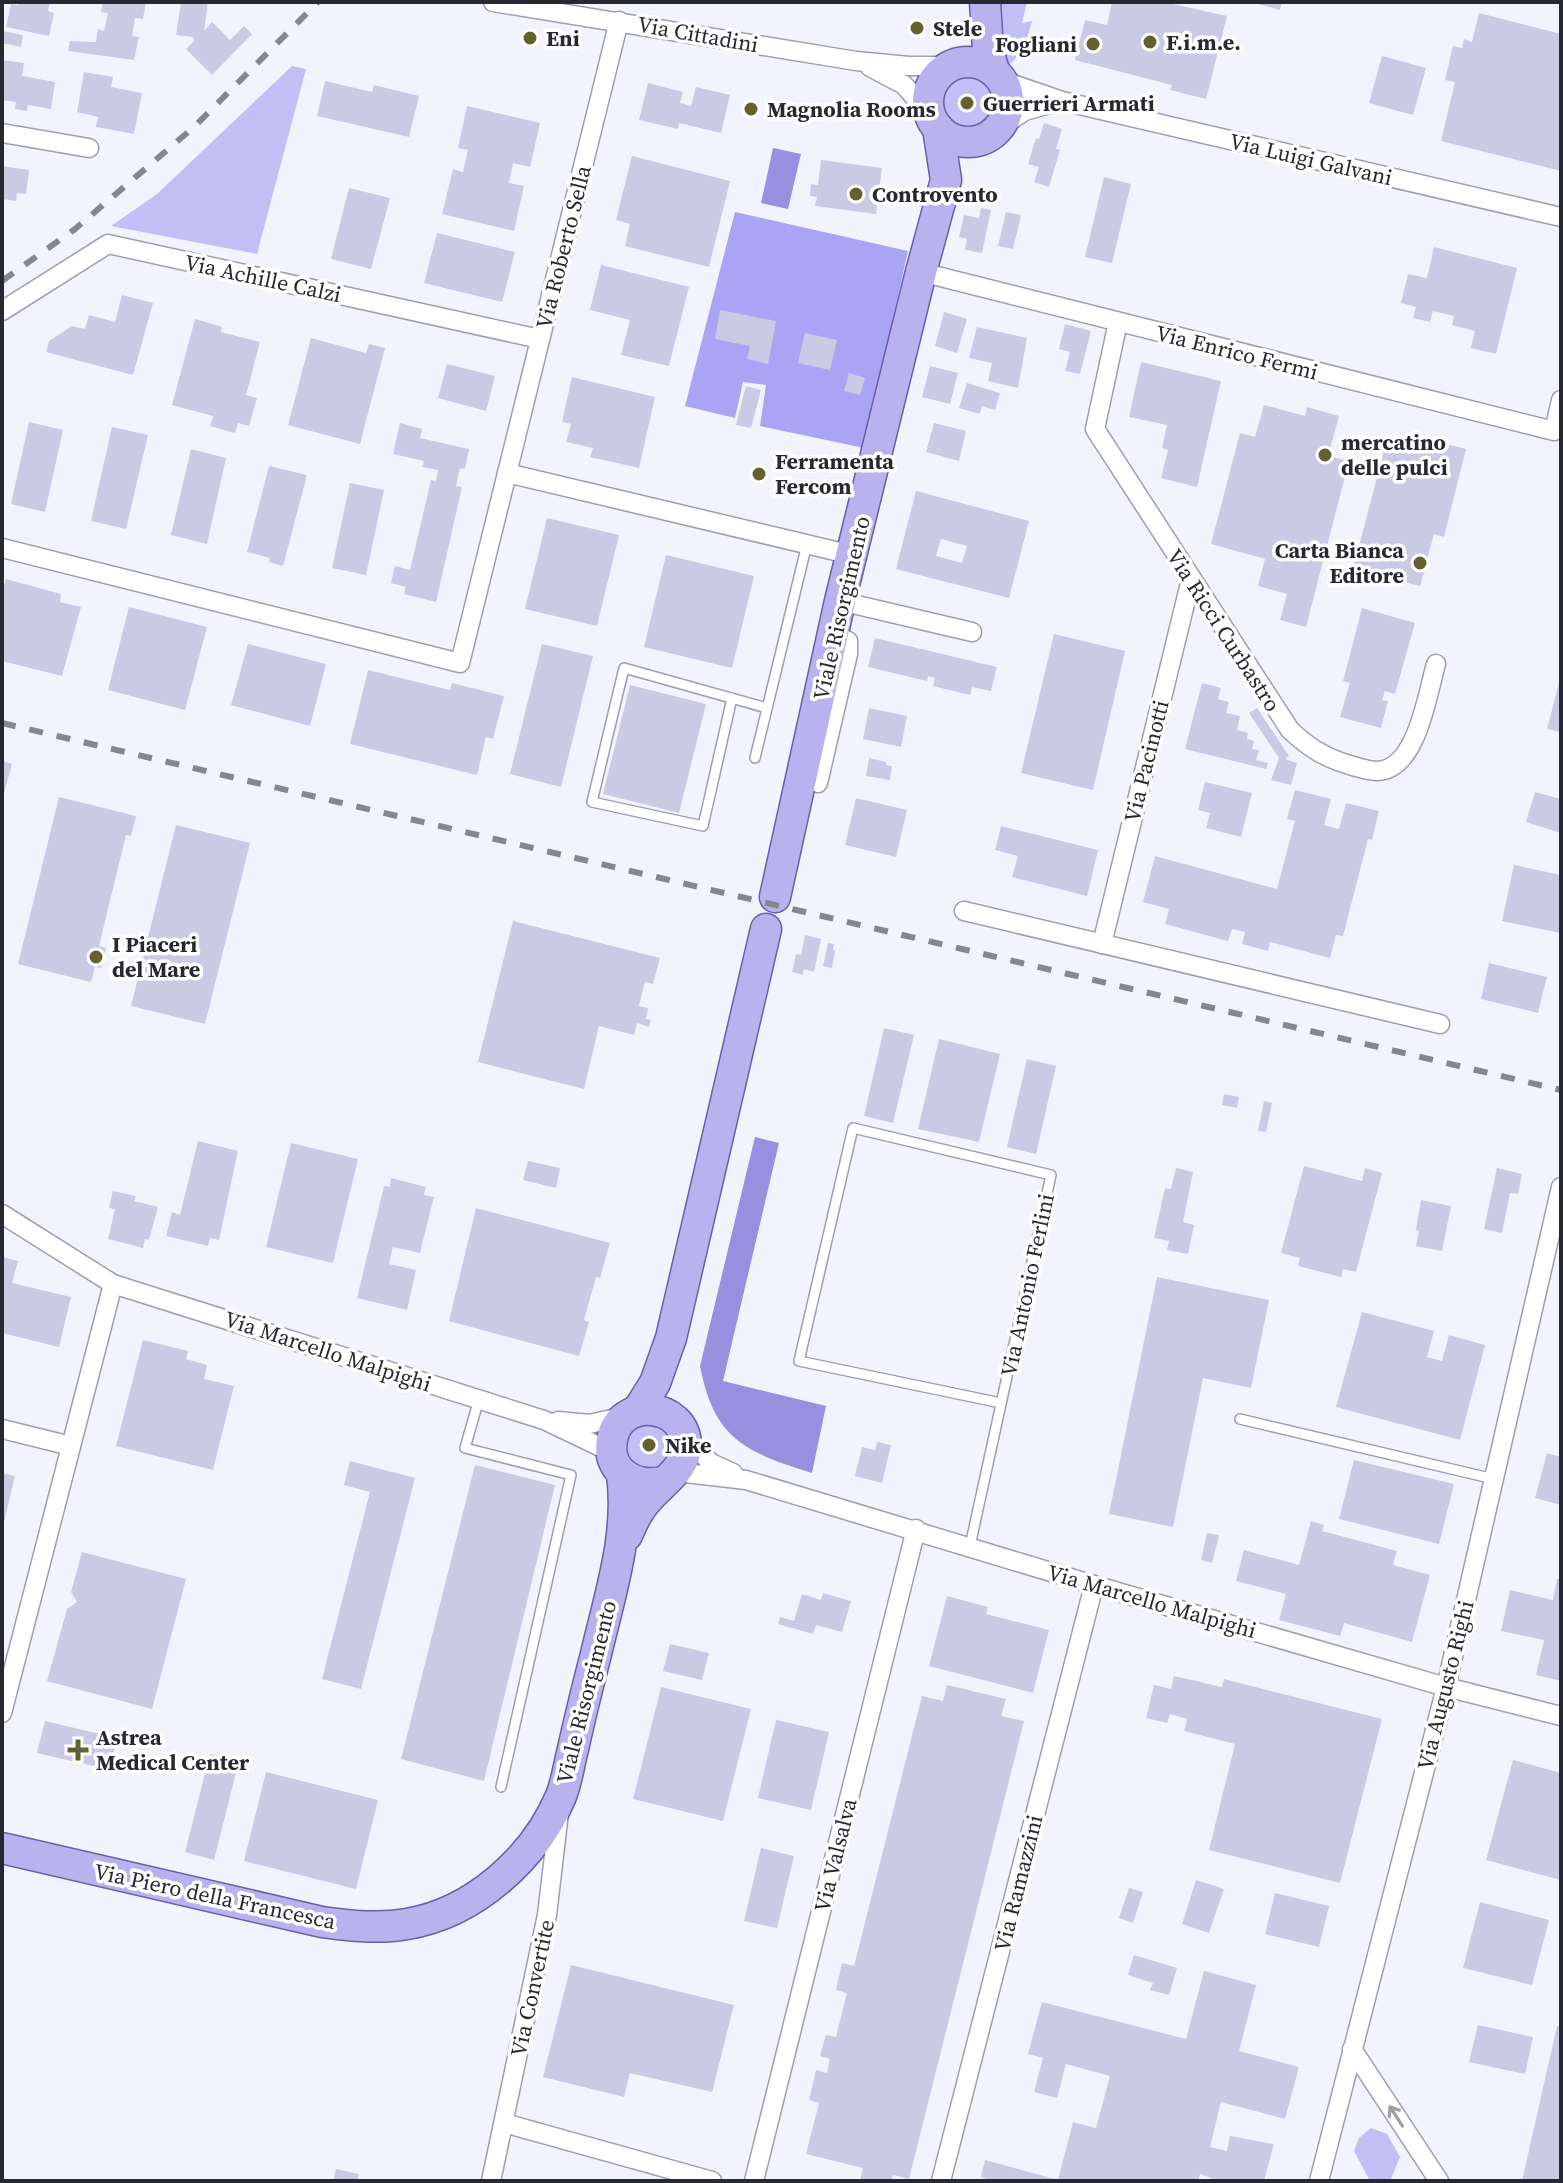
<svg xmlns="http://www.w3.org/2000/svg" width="1563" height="2183" font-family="'Source Serif 4',serif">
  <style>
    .green { fill: #c1bff5 }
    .forest { fill: #aaa4f5 }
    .water { fill: #9690df }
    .building { fill: #cbcae5; fill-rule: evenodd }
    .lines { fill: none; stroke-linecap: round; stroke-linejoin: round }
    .lane-casing { stroke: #9e9db7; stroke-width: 12 }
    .street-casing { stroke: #9e9db7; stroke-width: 21 }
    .primary-casing { stroke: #6860a6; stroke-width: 33 }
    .lane { stroke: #fff; stroke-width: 9 }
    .street { stroke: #fff; stroke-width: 18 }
    .primary { stroke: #b9b2ef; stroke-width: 30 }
    .rail { stroke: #868691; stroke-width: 6; stroke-dasharray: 14 14; stroke-linecap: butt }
    .oneway { stroke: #9e9ea3 }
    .poi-dot { fill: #63612e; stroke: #fff; stroke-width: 3 }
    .labels { text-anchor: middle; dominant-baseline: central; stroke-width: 7; stroke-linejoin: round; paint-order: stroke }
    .poi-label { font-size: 22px; font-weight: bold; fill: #282832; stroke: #fff; text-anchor: start }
    .street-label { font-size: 22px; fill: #282832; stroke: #fff }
  </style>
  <rect width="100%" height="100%" fill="#f3f3fe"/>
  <g class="green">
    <path d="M999 2H1027L1022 23 1032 21C1027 39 1025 51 1010 64L1004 60Z"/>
    <path d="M292 66 306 69 257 254 111 226 157 194Z"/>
    <circle cx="968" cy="102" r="29"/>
    <path d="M638 1418 675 1431 671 1467 636 1474 619 1440Z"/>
    <path d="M1371 2128 1387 2134 1400 2157 1390 2181H1370L1354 2151 1359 2138Z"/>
  </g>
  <path class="forest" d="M735 212 908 251 864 448 760 426 766 385 743 382 735 418 685 406Z"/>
  <g class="water">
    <path d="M773 148 801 154 788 209 761 203Z"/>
    <path d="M755 1137 779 1143 723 1381 826 1406 812 1473C746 1452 714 1440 700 1366Z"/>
  </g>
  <g class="building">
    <path d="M19 2H50L48 11 54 13 49 36 6 27 11 4 18 5Z"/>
    <path d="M103 2H146L143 19 135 18 132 36 139 37 134 60 68 51 70 41 96 42 98 29 104 31 108 13 101 12Z"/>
    <path d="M181 2H208L204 31 212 22 230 40 244 26 252 34 212 75 186 49 194 41 193 37 176 35Z"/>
    <path d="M1112 2H1164L1227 16 1206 99 1170 90 1172 85 1075 60 1085 20 1107 25Z"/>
    <path d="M1250 2H1282L1280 10Z"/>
    <path d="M1479 13 1561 34V171L1441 141 1455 82 1445 80 1453 46 1462 48 1464 39 1472 42Z"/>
    <path d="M2 31 23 35 21 47 2 43Z"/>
    <path d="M1382 56 1426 68 1413 115 1369 103Z"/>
    <path d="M2 60 24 63 22 76 55 82 51 109 28 105 27 111 15 109 16 102 2 100Z"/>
    <path d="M84 72 113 77 111 87 142 93 134 134 96 127 98 117 77 112Z"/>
    <path d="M325 81 372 92 374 85 419 96 409 137 317 116Z"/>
    <path d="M648 83 683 92 680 103 691 106 696 87 730 95 721 133 679 123 678 129 639 120Z"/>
    <path d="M467 106 540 123 530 167 513 163 509 183 524 186 514 231 442 214 453 169 463 172 468 150 458 148Z"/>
    <path d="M1044 123 1062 129 1056 149 1060 150 1049 187 1034 182 1039 167 1028 164 1036 138 1039 139Z"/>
    <path d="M632 156 730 181 709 267 625 246 630 224 616 220Z"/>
    <path d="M821 160 882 168 876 214 815 206 817 197 810 196 811 184 818 185Z"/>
    <path d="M2 166 29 170 26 194 17 193 16 201 2 199Z"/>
    <path d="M1104 177 1131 184 1112 263 1085 257Z"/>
    <path d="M349 188 390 198 371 269 331 259Z"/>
    <path d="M981 208 991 210 982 253 965 250 967 239 959 237 964 215 979 218Z"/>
    <path d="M1006 212 1021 215 1013 249 998 246Z"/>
    <path d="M437 233 515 252 502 302 424 283Z"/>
    <path d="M1434 247 1517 268 1496 354 1471 348 1475 331 1452 325 1454 316 1433 311 1430 322 1413 318 1416 307 1401 303 1408 274 1427 278Z"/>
    <path d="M601 265 689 287 669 366 621 355 630 320 590 310Z"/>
    <path d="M122 295 153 303 133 375 46 352 49 341 72 326 85 329 89 315 115 322Z"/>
    <path d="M720 310 776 321 768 364 747 359 750 346 715 339Z"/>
    <path d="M944 312 967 319 957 353 935 346Z"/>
    <path d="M195 319 222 327 221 332 260 342 246 395 257 398 249 426 238 423 235 433 210 426 213 416 172 405Z"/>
    <path d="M1065 324 1091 331 1080 374 1065 371 1070 352 1059 349Z"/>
    <path d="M977 327 1027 338 1018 388 988 381 992 363 969 358Z"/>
    <path d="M805 333 837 340 830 370 798 363Z"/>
    <path d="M311 338 366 353 369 344 385 348 360 444 288 425Z"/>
    <path d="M1141 362 1221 381 1197 487 1161 478 1168 450 1162 448 1167 425 1129 417Z"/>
    <path d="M447 364 495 376 486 411 438 398Z"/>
    <path d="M930 366 958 373 950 404 922 397Z"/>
    <path d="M849 373 865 378 860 395 844 391Z"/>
    <path d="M572 377 655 397 639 468 590 457 593 448 566 442 571 424 562 422Z"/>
    <path d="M967 383 1000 393 995 410 982 406 980 414 959 408Z"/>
    <path d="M746 386 761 390 751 428 736 425Z"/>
    <path d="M1264 405 1305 416 1307 407 1339 416 1328 456 1349 461 1306 627 1280 620 1287 594 1258 586 1265 559 1211 544 1240 433 1255 437Z"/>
    <path d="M29 422 63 430 45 512 11 504Z"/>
    <path d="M400 423 422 429 420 438 469 449 465 469 460 468 456 486 462 487 436 602 404 594 406 587 391 583 395 566 410 570 431 480 436 481 438 470 422 467 424 461 393 454Z"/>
    <path d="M934 423 966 431 959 461 926 452Z"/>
    <path d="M112 427 148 435 126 529 91 521Z"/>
    <path d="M1415 436 1466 449 1444 537 1434 534 1420 586 1353 569 1385 447 1410 454Z"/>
    <path d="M191 449 226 458 207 544 171 535Z"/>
    <path d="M269 466 307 475 283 566 269 562 270 558 247 552Z"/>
    <path d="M350 483 384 490 366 575 332 568Z"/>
    <path d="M916 491 1029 521 1009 598 896 569ZM941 539 967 546 962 563 936 556Z"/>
    <path d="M547 518 619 535 597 626 525 609Z"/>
    <path d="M666 555 754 576 732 668 644 647Z"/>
    <path d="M6 579 61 594 60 602 81 607 62 676 2 661V593Z"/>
    <path d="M129 607 207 627 185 710 108 690Z"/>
    <path d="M1362 608 1415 623 1395 694 1385 691 1382 700 1388 701 1381 728 1340 717 1350 683 1343 681Z"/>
    <path d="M1054 634 1125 651 1093 790 1021 773Z"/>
    <path d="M875 638 997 667 991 691 972 687 970 695 933 686 935 678 928 676 927 681 868 667Z"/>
    <path d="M248 644 326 664 310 726 231 705Z"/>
    <path d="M542 644 593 656 561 787 510 774Z"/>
    <path d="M368 670 450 690 452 683 504 696 493 739 486 737 477 775 350 744Z"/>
    <path d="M1560 679H1561V732L1547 729Z"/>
    <path d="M1202 683 1221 688 1218 699 1229 702 1226 713 1240 716 1237 730 1248 733 1247 739 1254 741 1252 749 1259 750 1256 760 1268 763 1266 769 1185 749Z"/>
    <path d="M630 685 706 704 679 813 603 794Z"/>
    <path d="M869 708 907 716 901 747 863 739Z"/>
    <path d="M1257 708 1289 756 1285 759 1297 763 1291 785 1271 780 1279 758 1249 713Z"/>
    <path d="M869 758 886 762V765L892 766 890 780 866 776Z"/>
    <path d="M2 761 12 764 3 797H2Z"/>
    <path d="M1205 782 1252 793 1241 837 1206 828 1210 813 1198 810Z"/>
    <path d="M1295 790 1331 799 1324 825 1339 829 1346 803 1379 811 1372 840 1368 839 1343 936 1336 935 1330 958 1270 942 1268 951 1242 944 1245 932 1232 929 1228 941 1165 924 1169 909 1143 902 1155 856 1277 889 1295 821 1287 819Z"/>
    <path d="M1535 792 1561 799V833L1526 822Z"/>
    <path d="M59 797 136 816 131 836 126 835 99 946 106 948 101 968 95 967 91 982 18 964Z"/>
    <path d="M856 798 907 810 896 857 845 845Z"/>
    <path d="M176 825 250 843 205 1024 131 1006Z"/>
    <path d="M1001 826 1098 850 1087 896 1012 877 1018 856 995 850Z"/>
    <path d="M1514 865 1561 875 1560 933 1502 921Z"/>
    <path d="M513 921 660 958 653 984 645 982 639 1006 648 1008 646 1019 651 1020 649 1027 637 1023 634 1035 599 1026 584 1089 478 1062Z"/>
    <path d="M805 935 821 939 814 972 804 969 803 975 792 972 796 954 801 955Z"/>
    <path d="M828 943 834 944 833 950 835 951 832 968 823 966Z"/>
    <path d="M1489 963 1547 977 1538 1013 1481 999Z"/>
    <path d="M884 1028 914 1035 893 1123 864 1116Z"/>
    <path d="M939 1039 1000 1054 979 1142 918 1129Z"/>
    <path d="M1027 1059 1056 1066 1036 1154 1007 1147Z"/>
    <path d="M1224 1094 1239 1097 1237 1108 1222 1105Z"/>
    <path d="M1264 1101 1272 1103 1266 1132 1258 1131Z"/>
    <path d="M198 1141 238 1151 219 1240 210 1238 208 1246 166 1236 172 1212 180 1215Z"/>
    <path d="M291 1143 358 1159 333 1263 266 1247Z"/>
    <path d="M528 1161 560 1168 556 1188 523 1180Z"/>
    <path d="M1304 1166 1362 1181 1365 1168 1382 1173 1356 1272 1343 1269 1341 1277 1298 1266 1300 1258 1281 1253Z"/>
    <path d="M1176 1168 1193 1172 1183 1222 1194 1225 1188 1254 1167 1250 1169 1241 1154 1238 1165 1188 1171 1189Z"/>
    <path d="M1497 1168 1522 1174 1518 1194 1510 1193 1502 1233 1484 1229Z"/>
    <path d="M391 1178 426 1187 424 1195 434 1197 420 1253 393 1247 389 1264 416 1270 407 1310 357 1298 384 1186 390 1187Z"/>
    <path d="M113 1191 136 1196 134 1201 158 1207 149 1240 145 1239 143 1248 108 1239 115 1209 109 1208Z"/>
    <path d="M1421 1200 1451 1206 1442 1251 1416 1246 1419 1231 1416 1230Z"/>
    <path d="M476 1208 610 1243 600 1278 596 1277 584 1320 589 1322 579 1356 449 1321Z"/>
    <path d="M2 1257 18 1261 12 1283 71 1297 59 1347 2 1333Z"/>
    <path d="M1157 1277 1269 1300 1251 1388 1203 1378 1173 1527 1109 1514Z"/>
    <path d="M1362 1312 1434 1331 1427 1357 1442 1361 1449 1335 1485 1345 1460 1440 1336 1407Z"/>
    <path d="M143 1340 188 1351 186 1359 207 1365 204 1379 234 1386 213 1470 116 1446Z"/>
    <path d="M877 1442 891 1445 882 1483 855 1476 862 1447 875 1450Z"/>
    <path d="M1547 1453 1561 1457V1505L1535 1498Z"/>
    <path d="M1354 1460 1454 1484 1439 1544 1339 1519Z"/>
    <path d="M350 1461 415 1478 361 1689 322 1679 370 1492 344 1485Z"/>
    <path d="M475 1465 555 1485 484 1781 401 1759Z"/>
    <path d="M2 1473 15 1476 3 1526H2Z"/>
    <path d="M1311 1521 1324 1525 1322 1531 1397 1551 1393 1565 1430 1575 1412 1642 1344 1623 1340 1636 1279 1620 1286 1594 1236 1581 1244 1550 1299 1565Z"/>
    <path d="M1207 1533 1219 1535 1212 1563 1201 1560Z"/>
    <path d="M82 1552 186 1579 152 1709 47 1681 67 1609 77 1602 71 1592Z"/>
    <path d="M1557 1579H1561V1681L1536 1675 1544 1640 1501 1631 1510 1590 1553 1600Z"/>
    <path d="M823 1593 851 1601 842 1632 816 1625 813 1634 778 1624 780 1617 794 1621 802 1594 821 1600Z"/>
    <path d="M947 1596 988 1607 986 1614 1049 1630 1033 1693 929 1666Z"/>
    <path d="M670 1644 709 1653 702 1680 663 1671Z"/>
    <path d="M1174 1676 1222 1687 1224 1679 1382 1719 1340 1883 1209 1850 1235 1744 1184 1731 1187 1719 1170 1714 1167 1723 1146 1718 1154 1685 1171 1689Z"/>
    <path d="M947 1685 1006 1699 1001 1716 1024 1721 909 2179 893 2175 891 2181H860L863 2168 806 2154 819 2103 809 2100 816 2070 827 2073 830 2059 820 2056 826 2035 836 2037 847 1993 836 1990 842 1963 854 1966 922 1696 943 1701Z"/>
    <path d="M661 1687 751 1709 723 1821 633 1799Z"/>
    <path d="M776 1720 829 1732 811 1810 758 1798Z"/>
    <path d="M45 1721 117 1738 110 1770 37 1753Z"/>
    <path d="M210 1754 239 1761 214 1860 185 1852Z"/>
    <path d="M1513 1760 1561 1773V1880L1486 1860Z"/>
    <path d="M266 1772 378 1800 356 1889 244 1861Z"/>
    <path d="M761 1848 794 1856 777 1928 744 1921Z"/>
    <path d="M1196 1880 1224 1889 1209 1933 1182 1924Z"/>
    <path d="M1129 1888 1143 1892 1133 1923 1119 1918Z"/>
    <path d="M1275 1893 1329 1906 1319 1947 1265 1934Z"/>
    <path d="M1480 1902 1549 1920 1532 1985 1463 1968Z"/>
    <path d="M1134 1955 1177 1968 1169 1995 1150 1990 1153 1983 1128 1975Z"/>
    <path d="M571 1965 734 2005 712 2092 630 2073 624 2097 543 2077Z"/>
    <path d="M1204 1971 1256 1985 1239 2051 1299 2067 1285 2119 1221 2102 1210 2147 1227 2151 1230 2136 1274 2144 1264 2181H1219L1200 2174 1198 2181H993L981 2177 985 2160 1058 2180 1073 2122 1096 2128 1110 2076 1066 2064 1057 2098 1034 2092 1043 2058 1028 2054 1042 2002 1186 2039Z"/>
    <path d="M1478 2025 1533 2037 1525 2074 1469 2062Z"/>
    <path d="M1557 2026 1561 2027V2181H1522Z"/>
    <path d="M336 2169 359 2174 357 2181H333Z"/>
  </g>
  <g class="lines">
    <g class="lane-casing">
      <g id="lane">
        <path d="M732 698 703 826 592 802 624 668 767 708"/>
        <path d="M755 758 807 544"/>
        <path d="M479 1399 465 1448 571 1475 501 1787"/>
        <path d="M1240 1419 1494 1479"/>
        <path d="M970 1546 1051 1175 853 1128 799 1361 1001 1403"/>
      </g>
    </g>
    <g class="street-casing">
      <g id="street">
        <path d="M493 2 856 61 909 66H951"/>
        <path d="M870 67 904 85 930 115"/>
        <path d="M1001 80 1062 101 1561 217"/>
        <path d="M997 129 1025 111 1060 101"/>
        <path d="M2 133 89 148"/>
        <path d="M921 272 1554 431 1561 400"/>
        <path d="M2 311 108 244 540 339"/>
        <path d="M1118 322 1095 429 1290 730C1309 748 1327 759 1353 766 1361 768 1369 771 1377 771 1417 770 1427 695 1436 664"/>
        <path d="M507 473 852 555"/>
        <path d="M2 548 460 663 619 21"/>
        <path d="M840 601 972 632"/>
        <path d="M818 783 848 654V641L834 633"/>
        <path d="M964 911 1440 1024"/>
        <path d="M1102 944 1191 579"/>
        <path d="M2 1214 113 1284 544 1420 611 1452"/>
        <path d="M558 1421 589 1424 626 1416"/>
        <path d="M2 1429 71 1446"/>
        <path d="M685 1437 711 1463 733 1473"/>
        <path d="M677 1472 746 1480 1094 1585 1446 1687 1561 1716"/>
        <path d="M2 1713 113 1284"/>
        <path d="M1352 2049 1439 2181"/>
        <path d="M504 2123 712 2181"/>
        <path d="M491 2181 547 1915 559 1813"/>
        <path d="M754 2181 916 1529"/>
        <path d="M941 2181 1094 1585"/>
        <path d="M1319 2181 1446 1687 1561 1187"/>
      </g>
    </g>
    <g class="primary-casing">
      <g id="primary">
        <path d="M985 2 988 50 994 71"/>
        <circle cx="968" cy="102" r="40"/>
        <path d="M775 897 840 601 921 272 946 180 938 128"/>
        <path d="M638 1410 655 1383 671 1338 766 929"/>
        <path d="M627 1535C631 1526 635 1516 641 1508 655 1486 686 1472 686 1446 686 1402 619 1396 612 1440 606 1471 635 1488 662 1482"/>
        <path d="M2 1848 322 1922C350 1926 379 1929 407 1924 474 1913 535 1858 561 1796 567 1781 569 1764 573 1749 580 1717 588 1685 596 1654 610 1594 630 1536 622 1474"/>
      </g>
    </g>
    <use href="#lane" class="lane"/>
    <use href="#street" class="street"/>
    <use href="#primary" class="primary"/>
    <g class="rail">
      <path d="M2 281 75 229 194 127 318 2"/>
      <path d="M2 723 1561 1090"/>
    </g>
  </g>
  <defs><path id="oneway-shaft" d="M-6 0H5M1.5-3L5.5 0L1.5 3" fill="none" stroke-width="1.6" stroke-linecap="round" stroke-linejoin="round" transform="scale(2)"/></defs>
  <use class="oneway" href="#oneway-shaft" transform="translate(1396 2116) rotate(-123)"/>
  <g class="poi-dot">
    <circle cx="917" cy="28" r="8"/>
    <circle cx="530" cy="38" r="8"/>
    <circle cx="1150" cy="42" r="8"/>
    <circle cx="1093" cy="44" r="8"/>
    <circle cx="967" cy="103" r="8"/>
    <circle cx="751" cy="109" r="8"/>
    <circle cx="856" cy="194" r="8"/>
    <circle cx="1325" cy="455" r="8"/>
    <circle cx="759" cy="474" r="8"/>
    <circle cx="1420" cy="563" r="8"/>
    <circle cx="96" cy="957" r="8"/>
    <circle cx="649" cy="1445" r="8"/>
    <path d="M74 1738h8v8h8v8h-8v8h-8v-8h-8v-8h8z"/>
  </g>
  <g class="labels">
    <g class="poi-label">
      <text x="933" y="28">Stele</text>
      <text x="546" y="38">Eni</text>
      <text x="1166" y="42">F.i.m.e.</text>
      <text x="1077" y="44" text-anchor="end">Fogliani</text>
      <text x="983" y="103">Guerrieri Armati</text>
      <text x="767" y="109">Magnolia Rooms</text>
      <text x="872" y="194">Controvento</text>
      <text x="1341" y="442">mercatino<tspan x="1341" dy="25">delle pulci</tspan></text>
      <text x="775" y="461">Ferramenta<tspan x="775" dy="25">Fercom</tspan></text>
      <text x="1404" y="550" text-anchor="end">Carta Bianca<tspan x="1404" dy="25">Editore</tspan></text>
      <text x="112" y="944">I Piaceri<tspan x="112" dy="25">del Mare</tspan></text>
      <text x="665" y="1445">Nike</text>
      <text x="96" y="1737">Astrea<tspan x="96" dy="25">Medical Center</tspan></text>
    </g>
    <g class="street-label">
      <text transform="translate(698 34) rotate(10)">Via Cittadini</text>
      <text transform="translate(1311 159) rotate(13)">Via Luigi Galvani</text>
      <text transform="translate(563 247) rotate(-76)">Via Roberto Sella</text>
      <text transform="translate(263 278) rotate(12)">Via Achille Calzi</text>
      <text transform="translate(1237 352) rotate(14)">Via Enrico Fermi</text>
      <text transform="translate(841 608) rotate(-77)">Viale Risorgimento</text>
      <text transform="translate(1224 630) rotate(57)">Via Ricci Curbastro</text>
      <text transform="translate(1146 761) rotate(-76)">Via Pacinotti</text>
      <text transform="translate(1027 1285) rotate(-78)">Via Antonio Ferlini</text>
      <text transform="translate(328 1351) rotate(18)">Via Marcello Malpighi</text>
      <text transform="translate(1152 1601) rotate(16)">Via Marcello Malpighi</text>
      <text transform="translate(1445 1685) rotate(-76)">Via Augusto Righi</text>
      <text transform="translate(586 1692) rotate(-76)">Viale Risorgimento</text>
      <text transform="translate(835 1855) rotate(-76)">Via Valsalva</text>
      <text transform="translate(1018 1883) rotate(-76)">Via Ramazzini</text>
      <text transform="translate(215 1896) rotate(12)">Via Piero della Francesca</text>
      <text transform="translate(532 1988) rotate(-78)">Via Convertite</text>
    </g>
  </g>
  <rect width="1563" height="2183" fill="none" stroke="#282832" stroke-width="8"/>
</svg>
